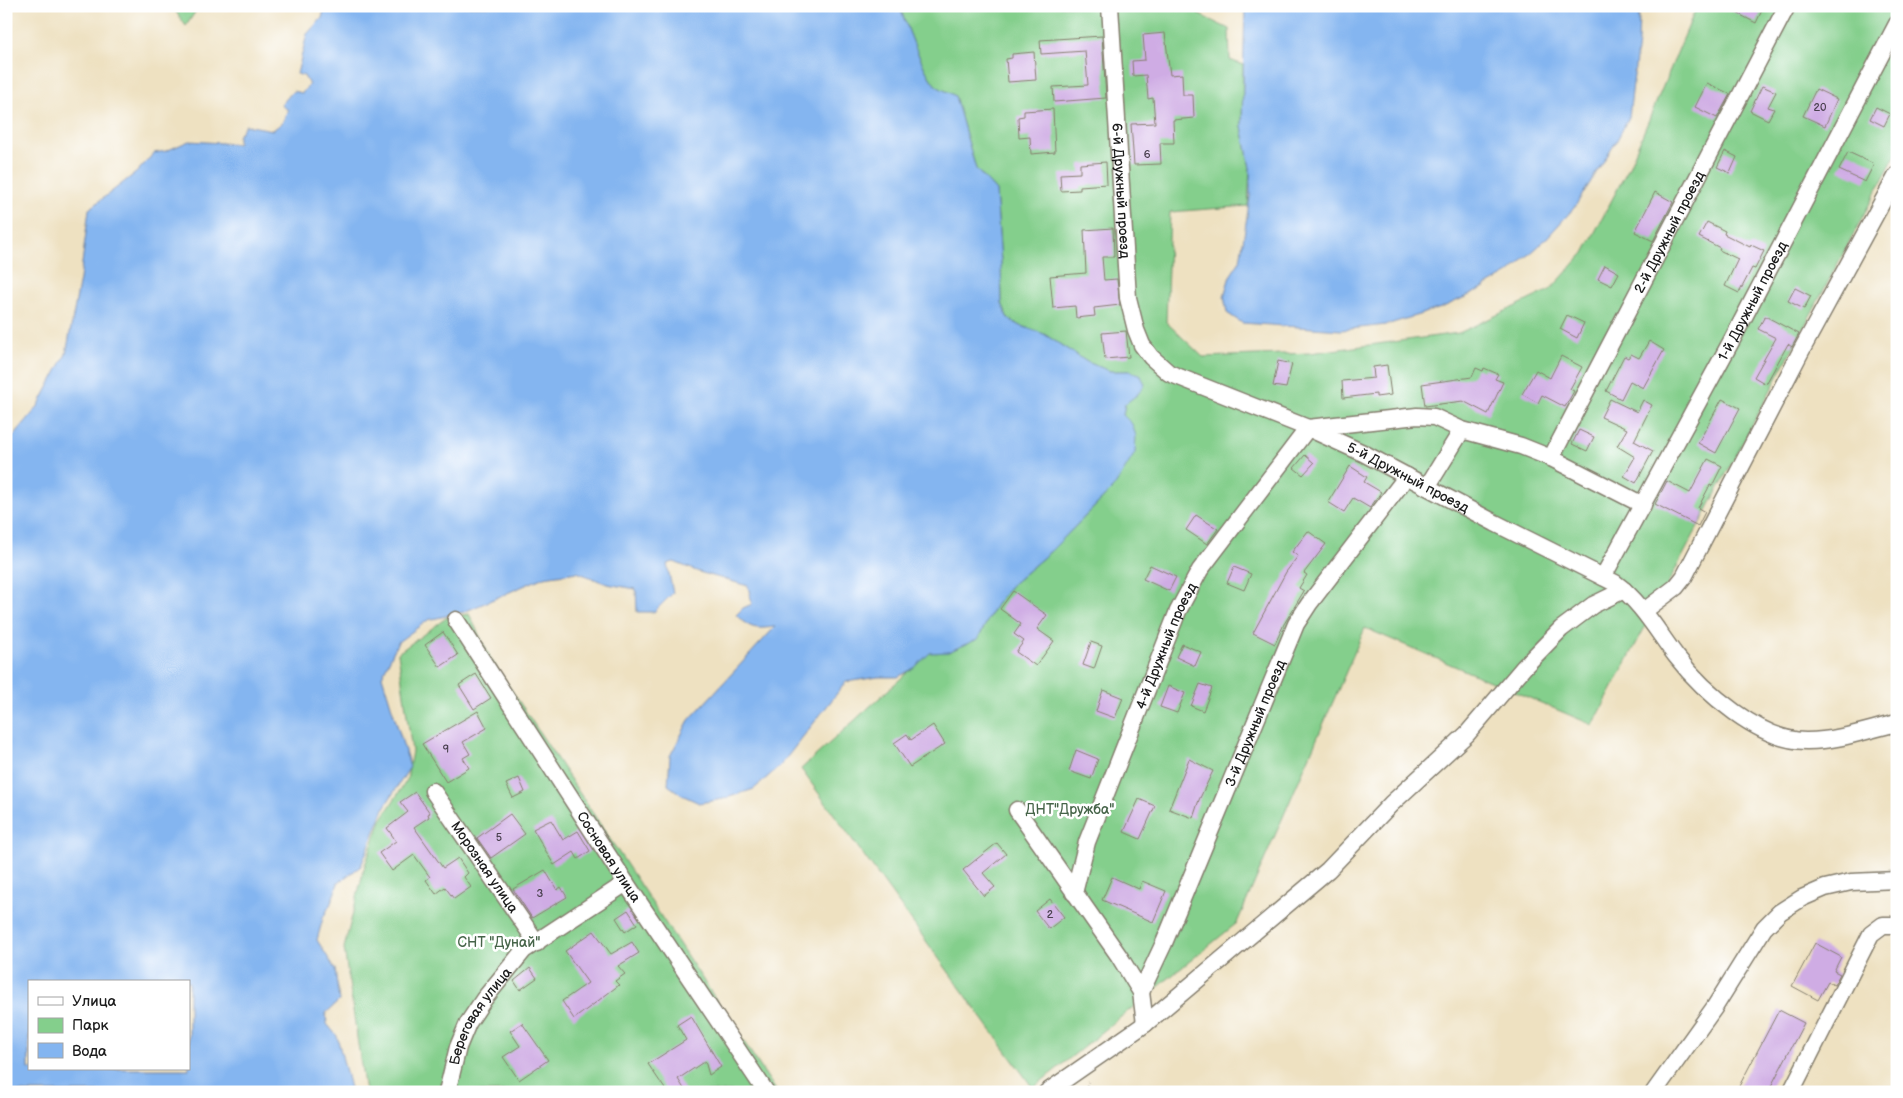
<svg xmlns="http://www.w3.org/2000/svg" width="1903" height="1098" font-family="'Balsamiq Sans',sans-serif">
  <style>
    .green { fill: #84cf8c; stroke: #507654 }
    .water { fill: #84b5f0; stroke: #506886; fill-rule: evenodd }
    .building { fill: #cface4 }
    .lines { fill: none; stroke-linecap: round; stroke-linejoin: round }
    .minor-casing { stroke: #857e6e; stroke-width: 19 }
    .path { stroke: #857e6e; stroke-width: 2.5; stroke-dasharray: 1 4; stroke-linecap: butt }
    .minor { stroke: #fff; stroke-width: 16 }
    .labels { text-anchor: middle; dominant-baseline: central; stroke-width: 5; stroke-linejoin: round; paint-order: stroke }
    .number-label { font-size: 11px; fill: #49404e }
    .street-label { font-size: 14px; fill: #1c1c1c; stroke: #fff }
    .park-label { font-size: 14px; fill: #466449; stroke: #fff }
  </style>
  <rect width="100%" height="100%" fill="#fff"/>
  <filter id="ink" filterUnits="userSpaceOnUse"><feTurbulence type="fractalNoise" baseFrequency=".02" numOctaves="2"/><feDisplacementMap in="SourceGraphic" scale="10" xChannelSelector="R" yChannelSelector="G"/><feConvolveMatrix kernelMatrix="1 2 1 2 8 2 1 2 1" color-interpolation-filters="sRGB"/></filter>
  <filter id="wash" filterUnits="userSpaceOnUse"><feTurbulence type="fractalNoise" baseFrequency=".0096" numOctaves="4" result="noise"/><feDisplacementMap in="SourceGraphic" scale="20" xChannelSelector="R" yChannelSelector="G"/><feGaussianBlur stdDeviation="1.12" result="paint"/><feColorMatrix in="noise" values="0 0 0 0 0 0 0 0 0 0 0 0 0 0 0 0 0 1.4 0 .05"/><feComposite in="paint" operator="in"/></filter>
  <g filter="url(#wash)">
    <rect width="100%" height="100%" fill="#eee1c1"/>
    <g class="green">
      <path d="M172 6H199L186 26Z"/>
      <path d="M899 6H1198V14L1229 29 1230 60 1243 65 1242 126 1250 168 1248 206 1170 212 1166 322 1203 357 1310 353 1459 333 1550 290 1584 253 1628 169 1697 6H1897V152L1593 725 1365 628 1237 923 1033 1088 801 769 930 652H948L978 639 995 606 1010 586 1052 550 1114 487 1132 424 1123 415 1125 403 1138 394 1129 371H1110L1087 362 1044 334 1018 325 1007 317 1002 303 1001 262 996 191 976 169 955 96C950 92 944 91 938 87 925 79 906 22 899 6Z"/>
      <path d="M469 614 491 659 777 1092H365L344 948 365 865 381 820 407 780 412 751 398 653 446 618Z"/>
    </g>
    <g class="water">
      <path d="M325 6H899C906 22 925 79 938 87 944 91 950 92 955 96L976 169 996 191 1001 262 1002 303 1007 317 1018 325 1044 334 1087 362 1110 371H1129L1140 374 1145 384 1138 394 1125 404 1123 415 1132 424 1136 436 1135 453 1114 487 1052 550 1010 586 995 606 978 639 948 652 930 653 914 668 898 677H878L846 682 780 766 754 789 723 799 699 803 682 795 668 785 670 756 689 720 775 627C756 629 751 630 736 615L743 608 752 604 748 586 699 572 674 562 667 564 673 593 654 612H637L636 589 607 584 577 572 544 577 464 612 428 620 398 642 382 676 410 767 385 806 361 866 338 883 331 903 323 918 317 940 335 969 339 1001 326 1013 327 1024 337 1036 351 1092H6V445L37 408 66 354 80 279 89 209 137 172 154 153 166 151 189 141 238 144V136L245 125 273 130 282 123 288 110 281 105 293 91 302 93 309 85 304 76 297 74 307 34 322 18ZM29 982H189V1069H29Z"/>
      <path d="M1245 6H1643L1639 16 1638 42 1629 117 1616 142 1574 208 1543 242 1509 273 1474 293 1441 308 1386 325 1341 330 1242 323 1227 313 1224 296 1230 276 1240 261 1250 197V168L1242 126Z"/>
    </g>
    <g id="blocks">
      <g class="building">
        <path d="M1723 6H1764L1756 23Z"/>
        <path d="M1165 33 1170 75 1182 74 1183 95H1193L1194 118 1173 120 1174 143H1160L1161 164 1134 165 1131 124 1155 123 1153 98 1148 99 1146 75 1133 76 1132 61 1145 60 1143 35Z"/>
        <path d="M1102 36 1106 98 1054 102 1053 87 1088 85 1085 51 1041 54 1040 40Z"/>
        <path d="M1034 52 1036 80 1008 82 1006 59 1012 58V54Z"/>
        <path d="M1707 83 1730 94 1717 118 1695 107Z"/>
        <path d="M1762 86 1776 92 1768 107 1774 109 1768 120 1750 111Z"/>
        <path d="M1816 89 1837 99 1825 126 1803 116Z"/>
        <path d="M1876 107 1890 114 1884 126 1870 119Z"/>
        <path d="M1053 109 1055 152 1031 154 1030 137 1019 138 1018 117 1024 116V111Z"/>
        <path d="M1725 151 1737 157 1730 173 1717 167Z"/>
        <path d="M1848 152 1874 164 1865 182 1839 170Z"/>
        <path d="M1106 162 1107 184 1080 186V190L1061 191 1060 174 1080 173V164Z"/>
        <path d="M1655 192 1673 202 1653 241 1635 232Z"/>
        <path d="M1707 222 1725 231 1724 234 1750 247 1751 245 1764 251 1755 269 1752 268 1739 293 1725 286 1738 259 1719 250 1720 248 1699 237Z"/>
        <path d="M1113 228 1114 257H1102L1104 280 1117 279 1120 305 1094 308 1095 316 1076 318 1075 306 1053 308 1050 276 1086 273 1084 230Z"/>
        <path d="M1605 265 1619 273 1612 286 1598 279Z"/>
        <path d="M1795 288 1811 296 1804 309 1788 301Z"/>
        <path d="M1567 315 1584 323 1577 338 1560 329Z"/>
        <path d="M1765 316 1799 334 1792 347 1788 344 1766 384 1754 377 1776 338 1758 329Z"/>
        <path d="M1126 331 1129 357 1105 359 1102 333Z"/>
        <path d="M1649 341 1664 350 1643 388 1630 381 1621 399 1606 391 1624 356 1628 358 1631 354 1639 358Z"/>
        <path d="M1561 356 1582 367 1570 389 1574 391 1565 407 1542 395 1538 403 1522 394 1536 370 1550 378Z"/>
        <path d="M1278 361 1292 364 1286 388 1273 386Z"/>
        <path d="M1387 365 1391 395 1376 397V394L1343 398 1342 381 1374 378 1373 367Z"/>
        <path d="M1476 368 1483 371 1484 368 1498 374 1495 379 1503 382 1488 414 1463 401 1425 406 1422 384 1472 377Z"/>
        <path d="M1610 399 1637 412 1643 400 1652 405 1634 441 1653 451 1636 483 1624 476 1635 457 1617 446 1627 429 1601 417Z"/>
        <path d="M1722 399 1740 408 1716 453 1698 443Z"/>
        <path d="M1579 430 1594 437 1587 451 1572 444Z"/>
        <path d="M1305 455 1314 463 1303 475 1294 468Z"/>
        <path d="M1708 459 1722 466 1712 486 1710 485 1698 508 1705 512 1698 526 1655 504 1667 481 1690 493Z"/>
        <path d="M1350 466 1367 477 1364 482 1381 492 1370 508 1353 498 1344 512 1328 502Z"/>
        <path d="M1196 515 1218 529 1207 544 1186 530Z"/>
        <path d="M1308 531 1326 544 1304 573 1307 575 1299 588 1304 591 1284 624 1275 644 1253 633 1286 572 1298 556 1292 552Z"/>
        <path d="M1150 565 1176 577 1169 591 1143 579Z"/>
        <path d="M1234 567 1251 574 1244 590 1227 583Z"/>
        <path d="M1013 591 1047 615 1037 629 1054 641 1036 666 1016 652 1024 641 1014 634 1021 624 1000 609Z"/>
        <path d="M443 632 458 655 440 667 425 645Z"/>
        <path d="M1091 642 1102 646 1094 669 1083 665Z"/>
        <path d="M1182 644 1201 652 1195 666 1176 657Z"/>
        <path d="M476 674 491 698 474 709 459 685Z"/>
        <path d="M1200 684 1212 688 1203 711 1191 706Z"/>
        <path d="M1168 686 1185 693 1177 713 1160 707Z"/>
        <path d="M1103 690 1123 698 1115 718 1096 711Z"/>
        <path d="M478 711 487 728 463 742 470 754 463 758 469 768 446 782 422 744Z"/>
        <path d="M933 725 945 744 910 767 894 743 907 734 911 740Z"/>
        <path d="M1076 750 1098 759 1091 779 1069 771Z"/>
        <path d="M1189 759 1213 771 1199 800 1193 818 1169 809Z"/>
        <path d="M519 778 525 792 513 798 506 784Z"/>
        <path d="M415 792 430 813 428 814 429 817 414 827 443 868 458 858 468 873 464 877 471 887 454 899 445 887 436 894 426 880 430 877 414 855 392 871 379 853 396 841 387 828 408 812 400 802Z"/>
        <path d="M1139 799 1155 806 1140 839 1124 832Z"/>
        <path d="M510 814 525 834 491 858 477 838Z"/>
        <path d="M551 820 563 840 578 831 590 851 578 859 574 852 554 865 533 829Z"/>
        <path d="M997 843 1006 854 983 873 995 887 984 896 963 870Z"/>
        <path d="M545 870 557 890 561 887 567 897 532 918 513 889Z"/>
        <path d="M1112 877 1139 889 1142 881 1166 891 1153 922 1102 900Z"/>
        <path d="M1050 899 1064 917 1049 929 1035 911Z"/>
        <path d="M628 910 637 924 625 932 616 918Z"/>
        <path d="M594 931 611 954 632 942 639 953 618 966 625 974 615 981 619 985 574 1019 562 1001 588 983 565 951Z"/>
        <path d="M1815 943 1841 957 1834 971 1840 974 1834 985 1828 982 1818 1000 1792 986Z"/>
        <path d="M530 968 537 978 520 990 514 981Z"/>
        <path d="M1779 1010 1804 1023 1768 1092H1736Z"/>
        <path d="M691 1016 721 1067 709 1075 705 1061 678 1079 686 1092H667L648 1064 686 1040 677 1025Z"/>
        <path d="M522 1023 548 1060 519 1080 503 1057 520 1046 510 1031Z"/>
      </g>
    </g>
  </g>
  <g filter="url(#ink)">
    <use href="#blocks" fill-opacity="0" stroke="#857e6e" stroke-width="1"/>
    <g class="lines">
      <g class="minor-casing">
        <g id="minor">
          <path id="s1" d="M1110 6 1128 298 1136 330 1142 345 1151 357 1169 373 1308 428 1363 453 1495 523 1615 583C1641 602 1657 631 1676 656 1703 691 1761 742 1807 741 1837 741 1868 730 1897 723"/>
          <path id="s2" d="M1551 458 1787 6"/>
          <path d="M1427 487 1462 430"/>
          <path id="s3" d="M1603 577 1733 338 1897 24"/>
          <path d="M1644 611 1676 587 1684 577 1800 353 1897 175"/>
          <path id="s4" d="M456 620 626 883 766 1092"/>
          <path id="s5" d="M433 791 537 943"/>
          <path d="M1017 810 1119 956 1141 992 1145 1024"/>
          <path id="s6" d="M1074 893 1087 842 1178 611 1200 570 1308 428 1417 416 1434 417 1462 430 1521 446 1551 458 1643 505"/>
          <path id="s7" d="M1141 992 1164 943 1296 624 1309 604 1407 476"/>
          <path id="s8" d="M447 1092 458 1047 468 1023 484 999 524 950 626 883"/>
          <path d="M1047 1092 1145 1024 1328 870 1391 804 1467 734 1524 667 1561 629 1593 605 1624 590"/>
          <path d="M1654 1092 1714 1008 1764 928 1780 912 1802 898 1825 888 1851 882 1897 880"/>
          <path d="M1791 1092 1871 934 1883 925H1897"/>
        </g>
      </g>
      <path class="path" d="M1086 1092 1088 1082"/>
      <use href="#minor" class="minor"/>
    </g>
  </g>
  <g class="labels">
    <g class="number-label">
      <text x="1820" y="107">20</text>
      <text x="1147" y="154">6</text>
      <text x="446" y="749">9</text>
      <text x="499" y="837">5</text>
      <text x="540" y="893">3</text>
      <text x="1050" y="914">2</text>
    </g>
    <g class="street-label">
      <text stroke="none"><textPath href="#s1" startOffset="185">6-й Дружный проезд</textPath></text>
      <text stroke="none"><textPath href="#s2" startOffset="255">2-й Дружный проезд</textPath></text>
      <text stroke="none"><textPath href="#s3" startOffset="314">1-й Дружный проезд</textPath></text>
      <text stroke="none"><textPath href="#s1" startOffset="642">5-й Дружный проезд</textPath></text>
      <text stroke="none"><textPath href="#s6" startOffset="264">4-й Дружный проезд</textPath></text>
      <text stroke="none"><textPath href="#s7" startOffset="292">3-й Дружный проезд</textPath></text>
      <text stroke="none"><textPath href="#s4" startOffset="282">Сосновая улица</textPath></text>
      <text stroke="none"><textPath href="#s5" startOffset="92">Морозная улица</textPath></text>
      <text stroke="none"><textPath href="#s8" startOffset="84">Береговая улица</textPath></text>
    </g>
    <g class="park-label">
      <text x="1070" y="809">ДНТ"Дружба"</text>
      <text x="499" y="942">СНТ "Дунай"</text>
    </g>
  </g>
  <rect width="1903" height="1098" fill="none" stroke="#fff" stroke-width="25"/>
  <rect x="28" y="980" width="162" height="90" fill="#ffffff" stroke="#a4a4a4"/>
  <rect x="38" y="997" width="25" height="8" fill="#ffffff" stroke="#a4a4a4"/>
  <text x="72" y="1006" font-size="15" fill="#1c1c1c">Улица</text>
  <rect x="38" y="1018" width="25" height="15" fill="#84cf8c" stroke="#a4a4a4"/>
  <text x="72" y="1030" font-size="15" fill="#1c1c1c">Парк</text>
  <rect x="38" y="1043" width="25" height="15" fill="#84b5f0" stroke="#a4a4a4"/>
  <text x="72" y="1056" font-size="15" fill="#1c1c1c">Вода</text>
</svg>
